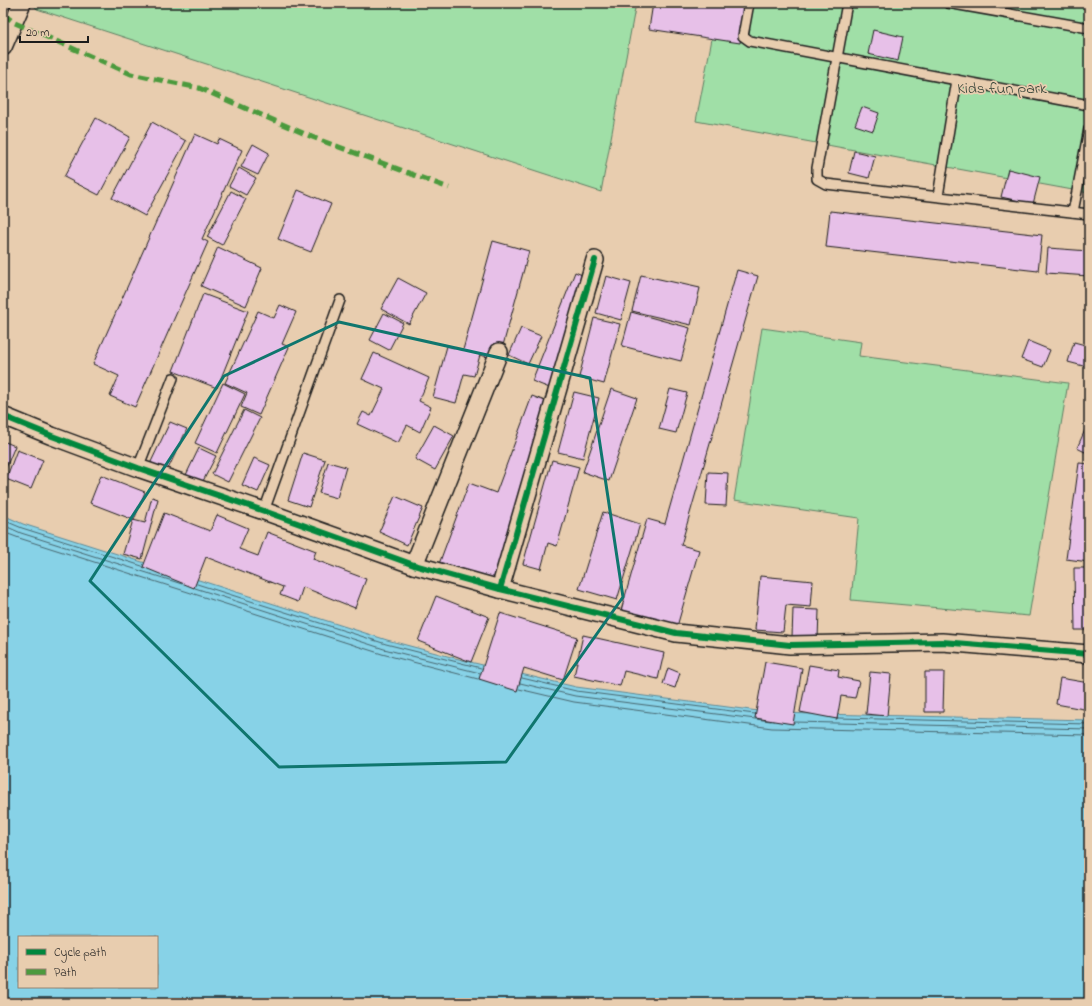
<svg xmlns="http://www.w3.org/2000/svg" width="1092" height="1006" font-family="'Indie Flower',sans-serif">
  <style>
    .green { fill: #a0dfa7; stroke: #5e7e62 }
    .water { fill: #87d2e7; stroke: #5c8996; fill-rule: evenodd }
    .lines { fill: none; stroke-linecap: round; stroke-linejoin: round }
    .shore { stroke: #47656d; stroke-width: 1 }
    .building { fill: #e7c0e8; stroke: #1c1c1c }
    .lane-casing { stroke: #1c1c1c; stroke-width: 12 }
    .street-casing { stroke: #1c1c1c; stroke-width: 20 }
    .lane { stroke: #e8cdaf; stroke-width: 9 }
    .street { stroke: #e8cdaf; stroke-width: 17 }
    .quiet { stroke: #4c9a3e; stroke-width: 5; stroke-dasharray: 10 5; stroke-linecap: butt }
    .cycleway-casing { stroke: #e8cdaf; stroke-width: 8 }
    .cycleway { stroke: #00873e; stroke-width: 6 }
    .marked { fill: none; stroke: #0f766e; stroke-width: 3; stroke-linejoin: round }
    .labels { text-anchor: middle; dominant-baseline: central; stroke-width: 3.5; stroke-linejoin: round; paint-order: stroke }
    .park-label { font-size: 16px; fill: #364338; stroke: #e8cdaf }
  </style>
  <rect width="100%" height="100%" fill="#e8cdaf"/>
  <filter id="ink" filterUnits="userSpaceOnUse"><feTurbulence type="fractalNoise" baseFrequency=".025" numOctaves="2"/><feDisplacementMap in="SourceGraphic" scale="8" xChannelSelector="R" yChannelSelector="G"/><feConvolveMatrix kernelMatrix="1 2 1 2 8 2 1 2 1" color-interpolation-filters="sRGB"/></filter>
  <g filter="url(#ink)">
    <g class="green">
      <path d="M32 3H636L601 192 37 9Z"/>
      <path d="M719 3H1089V193L696 121Z"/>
      <path d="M762 328 861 342 859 356 1068 383 1029 616 851 600 859 518 734 500Z"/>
    </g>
    <path class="water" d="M3 515 23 524 387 640 470 662 576 687 773 713 1089 720V1003H3ZM19 937H157V987H19Z"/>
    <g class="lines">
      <g class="shore">
        <path d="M3 520 22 528 142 566"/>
        <path d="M3 525 21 533 182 584"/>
        <path d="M3 532 19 538 382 654 478 679"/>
        <path d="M197 584 386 644 481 668"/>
        <path d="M195 588 384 649 480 673"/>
        <path d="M522 678 576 691 755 714"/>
        <path d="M520 683 575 696 771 721"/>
        <path d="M519 689 574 702 772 728 1089 735"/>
        <path d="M838 718 1089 724"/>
        <path d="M794 722 1089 729"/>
      </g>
    </g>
    <g class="building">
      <path d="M653 3H746L740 43 649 29Z"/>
      <path d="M873 30 903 37 898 61 868 54Z"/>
      <path d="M862 107 879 113 873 131 855 125Z"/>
      <path d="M96 118 130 137 99 195 64 177Z"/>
      <path d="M152 122 186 141 145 216 112 198Z"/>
      <path d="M195 134 217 144 219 139 242 150 202 239 208 242 135 407 110 396 119 376 93 364Z"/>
      <path d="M253 144 269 153 258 175 241 167Z"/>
      <path d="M854 151 875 156 869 178 849 173Z"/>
      <path d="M239 168 256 178 246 195 229 186Z"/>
      <path d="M1008 169 1040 177 1033 204 1001 197Z"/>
      <path d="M298 190 331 204 311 252 278 239Z"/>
      <path d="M231 191 246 199 222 245 207 237Z"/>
      <path d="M830 211 1042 235 1038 271 826 247Z"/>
      <path d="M493 241 529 251 499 360 480 355 474 376 464 374 456 403 433 397 447 346 463 350Z"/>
      <path d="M218 247 262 268 246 306 201 286Z"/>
      <path d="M1048 248 1089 251V276L1046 273Z"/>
      <path d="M737 270 758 276 681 545 699 550 676 630 620 614 647 519 665 524Z"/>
      <path d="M575 272 599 282 557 391 532 381Z"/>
      <path d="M641 275 700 288 691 325 632 311Z"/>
      <path d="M606 276 631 283 621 320 596 313Z"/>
      <path d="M398 278 426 293 409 324 381 309Z"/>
      <path d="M203 294 248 311 217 388 173 371Z"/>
      <path d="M280 305 296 312 282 344 289 347 259 415 241 407 247 393 225 383 258 311 274 318Z"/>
      <path d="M631 312 690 328 681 361 622 346Z"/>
      <path d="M384 313 403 323 389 350 370 340Z"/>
      <path d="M594 318 620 324 604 384 579 377Z"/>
      <path d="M521 328 541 336 528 364 509 355Z"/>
      <path d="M1028 341 1050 350 1043 367 1021 359Z"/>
      <path d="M1074 342 1089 346V360L1087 367 1068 362Z"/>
      <path d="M374 353 429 378 419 401 431 407 420 432 407 425 398 443 357 424 363 412 371 416 384 389 362 379Z"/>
      <path d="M223 383 245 394 217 453 195 443Z"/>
      <path d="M611 389 637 398 609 481 583 472Z"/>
      <path d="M670 389 687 393 676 433 659 429Z"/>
      <path d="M574 392 599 398 583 458 558 452Z"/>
      <path d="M532 396 558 406 500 587 439 564 469 483 496 493Z"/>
      <path d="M244 410 260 418 228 482 212 474Z"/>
      <path d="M1089 421V454L1077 448Z"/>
      <path d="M170 422 187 429 167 471 150 464Z"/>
      <path d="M434 425 454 436 435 470 415 459Z"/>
      <path d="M3 441 15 446 3 475Z"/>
      <path d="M199 448 216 456 202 483 186 475Z"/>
      <path d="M17 450 43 460 31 489 6 479Z"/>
      <path d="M303 453 325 460 309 507 288 500Z"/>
      <path d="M254 458 270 465 258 492 242 485Z"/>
      <path d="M552 460 579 467 557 546 548 543 541 569 523 564Z"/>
      <path d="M328 462 346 467 337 498 319 493Z"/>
      <path d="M1079 463 1089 464V562L1066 559Z"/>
      <path d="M708 472 728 473 726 506 706 505Z"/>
      <path d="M101 475 145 492 134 520 90 503Z"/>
      <path d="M395 496 423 508 407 545 379 532Z"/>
      <path d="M152 497 158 499 142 559 123 554 133 520 145 523Z"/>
      <path d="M603 512 640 524 617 600 579 589Z"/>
      <path d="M164 513 210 531 217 515 248 528 239 549 258 556 267 532 316 551 313 559 366 579 355 608 303 587 298 602 280 595 283 587 206 557 194 588 143 567Z"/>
      <path d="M1074 568H1089V630H1075Z"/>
      <path d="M760 576 813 581 811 607 786 605 783 632 755 630Z"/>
      <path d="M436 596 489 617 471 662 418 641Z"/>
      <path d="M793 609 819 610 818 639 792 637Z"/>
      <path d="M500 613 577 637 563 680 524 668 517 691 479 679Z"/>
      <path d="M583 635 664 653 658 679 624 671 620 686 574 676Z"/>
      <path d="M765 662 802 668 793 724 755 718Z"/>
      <path d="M809 665 839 670 838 677 859 681 855 698 841 696 837 719 800 712Z"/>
      <path d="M668 668 680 673 675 688 663 684Z"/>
      <path d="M870 672 891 674 887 716 866 714Z"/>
      <path d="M925 672H944L943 712H925Z"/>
      <path d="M1060 678 1089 683V710L1056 704Z"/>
    </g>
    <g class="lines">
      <g class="lane-casing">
        <g id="lane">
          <path d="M749 3 743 36 750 41 1089 105"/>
          <path d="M847 3 817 168V179L826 184 1089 214"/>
          <path d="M948 3 1089 28"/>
          <path d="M938 196 957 80"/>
          <path d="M1073 212 1089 129"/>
          <path d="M138 468 173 378"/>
          <path d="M264 511 340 300"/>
        </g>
      </g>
      <g class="street-casing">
        <g id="street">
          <path d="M3 47 22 3"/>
          <path d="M3 416 52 436 138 468 264 511 414 565 500 589 676 633 790 645 942 642 1089 654"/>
          <path d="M414 565 499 352"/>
          <path d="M500 589 595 260"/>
        </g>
      </g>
      <use href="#lane" class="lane"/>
      <use href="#street" class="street"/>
      <path class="quiet" d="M3 14 15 23 131 74 199 88 312 137 449 188"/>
      <g class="cycleway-casing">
        <g id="cycleway">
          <path d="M3 416 52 436 138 468 264 511 414 565 500 589 676 633 790 645 942 642 1089 654"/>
          <path d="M500 589 595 260"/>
        </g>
      </g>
      <use href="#cycleway" class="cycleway"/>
    </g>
  </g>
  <path class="marked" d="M339 322 590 378 623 597 506 762 279 767 90 581 224 376Z"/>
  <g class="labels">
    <g class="park-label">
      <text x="1002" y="89">Kids fun park</text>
    </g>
  </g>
  <rect width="1092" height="1006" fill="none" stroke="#e8cdaf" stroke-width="16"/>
  <rect x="8" y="8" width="1076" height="990" fill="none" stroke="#1c1c1c" stroke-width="1.5" filter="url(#ink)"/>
  <rect x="18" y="936" width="140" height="52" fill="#e8cdaf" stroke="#968674"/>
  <rect x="26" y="949" width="20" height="6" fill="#00873e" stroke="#968674"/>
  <text x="54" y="956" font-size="12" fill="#1c1c1c">Cycle path</text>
  <rect x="26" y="969" width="20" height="6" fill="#4c9a3e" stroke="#968674"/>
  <text x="54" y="976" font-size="12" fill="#1c1c1c">Path</text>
  <path d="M20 36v6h68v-6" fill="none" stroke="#1c1c1c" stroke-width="2"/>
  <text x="26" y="36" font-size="12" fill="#1c1c1c" stroke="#e8cdaf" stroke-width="3" paint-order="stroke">20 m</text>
</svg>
